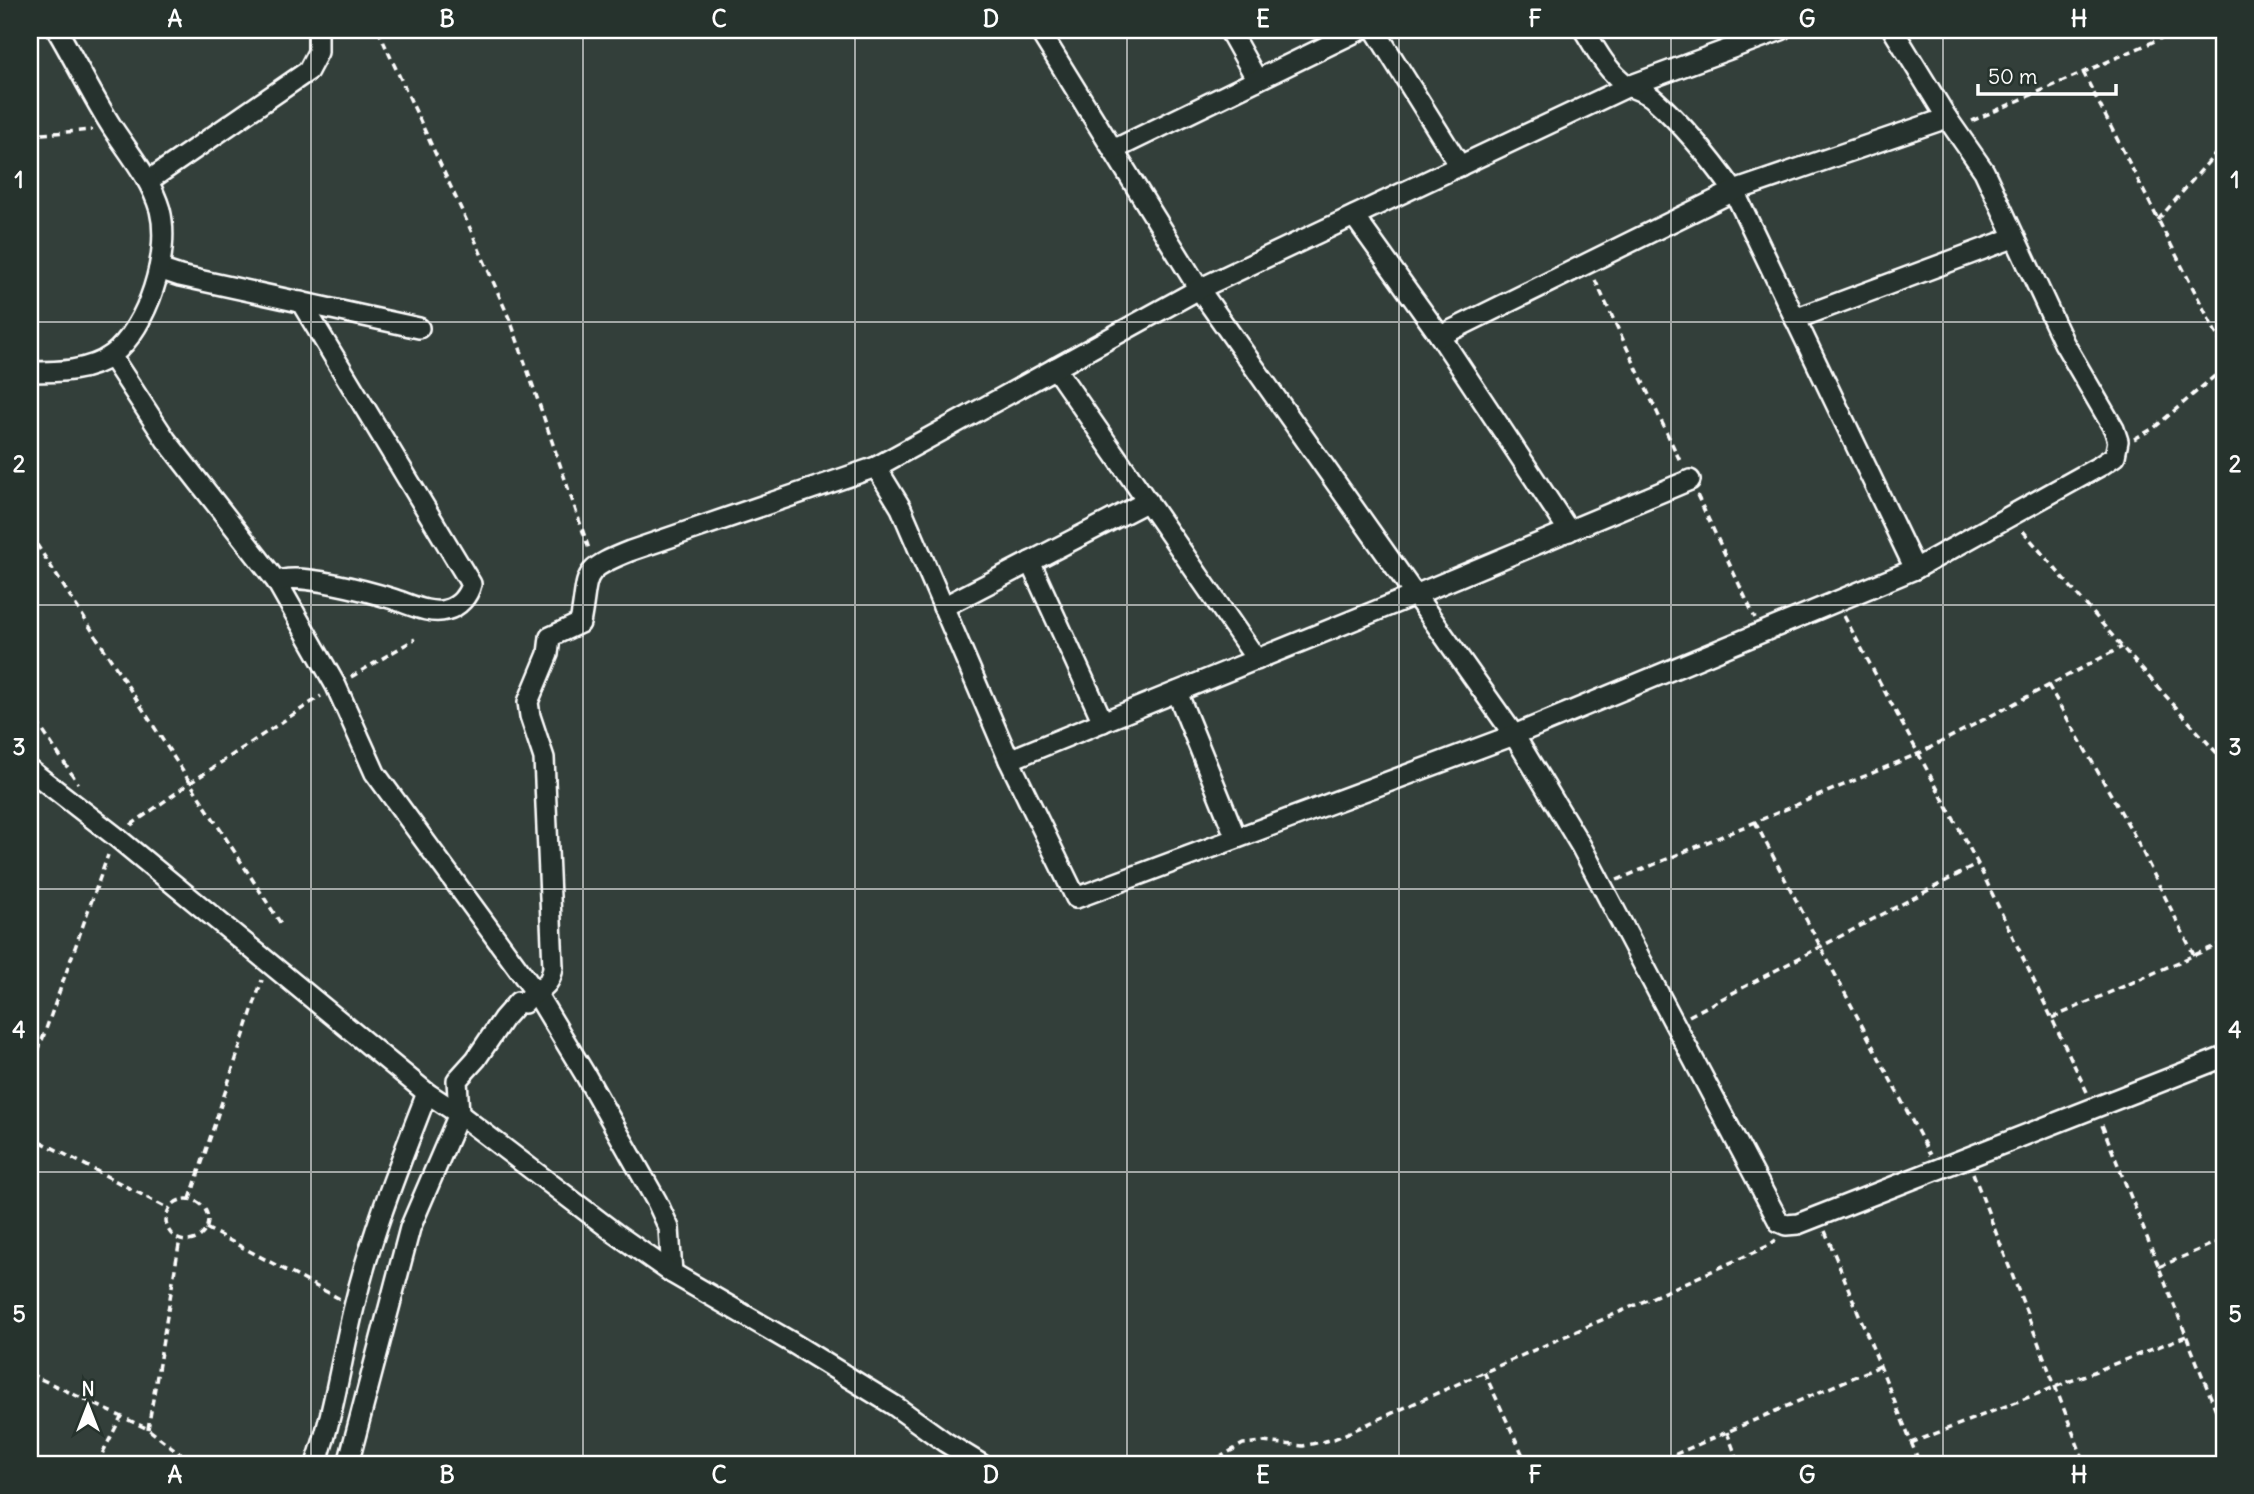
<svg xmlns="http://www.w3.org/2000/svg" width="2254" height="1494" font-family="Delius,sans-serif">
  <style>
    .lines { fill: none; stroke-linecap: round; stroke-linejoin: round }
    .minor-casing { stroke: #fff; stroke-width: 24 }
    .path { stroke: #fff; stroke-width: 3.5; stroke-dasharray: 7 5; stroke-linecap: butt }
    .minor { stroke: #26332d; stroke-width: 19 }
    .grid { fill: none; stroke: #fff; stroke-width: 2; stroke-opacity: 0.55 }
    .neatline { fill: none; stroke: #fff; stroke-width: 2.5 }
    .grid-label { font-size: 23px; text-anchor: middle; font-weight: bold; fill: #fff }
  </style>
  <rect width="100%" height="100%" fill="#333f3a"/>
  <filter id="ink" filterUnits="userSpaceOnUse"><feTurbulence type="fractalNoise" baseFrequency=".0143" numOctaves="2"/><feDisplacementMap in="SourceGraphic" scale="14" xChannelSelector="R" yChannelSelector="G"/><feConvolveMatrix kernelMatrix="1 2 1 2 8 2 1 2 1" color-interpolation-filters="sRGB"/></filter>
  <g filter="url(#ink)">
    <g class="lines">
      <g class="minor-casing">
        <g id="minor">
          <path d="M1039 30 1199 289 1514 735 1581 846 1779 1222 1786 1225 1798 1224 2224 1057"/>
          <path d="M1229 30 1257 80"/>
          <path d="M1375 30 1460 166"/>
          <path d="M1584 30C1596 49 1607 72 1627 85 1637 91 1646 91 1655 100 1684 126 1711 159 1734 191L1915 569"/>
          <path d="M1113 150 1360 30"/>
          <path d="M148 181 308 71 318 52V30"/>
          <path d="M1354 216 1440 336 1569 531"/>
          <path d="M159 269 180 276 419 328"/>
          <path d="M1795 319 2013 238"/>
          <path d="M1440 336 1734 191 1947 118"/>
          <path d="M111 356 166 440 277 582 336 686 375 773 536 993 586 1076 657 1202 669 1228 672 1273"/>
          <path d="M1055 368 1257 660"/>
          <path d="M30 372C57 372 89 372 112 355 148 327 171 253 160 210 151 179 129 153 112 127 92 96 76 62 57 30"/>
          <path d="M876 467 901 508 1009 760 1076 898 1514 735 1915 569 2100 466 2115 456 2118 441 2114 429 2064 343 1984 171 1947 118 1893 30"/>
          <path d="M1030 562 1103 722"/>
          <path d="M277 582C295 571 371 592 393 599 409 604 430 615 446 610 459 607 468 596 471 584L301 302"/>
          <path d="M943 607 1148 501"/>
          <path d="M1177 692 1236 838"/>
          <path d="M1009 760 1415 595 1690 480"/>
          <path d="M30 770 115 836 427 1093 459 1114 615 1233 672 1273 791 1342 895 1406 945 1442 981 1464"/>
          <path d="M316 1464C334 1413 341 1360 354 1307 371 1234 400 1163 427 1093"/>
          <path d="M348 1464 410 1228 459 1114 457 1080 476 1059 503 1019 518 1002 524 1003C537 988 550 990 553 967L544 758 530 716 528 702 548 654 550 637 580 623C590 574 577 572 630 551L876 467 1199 289 1629 86 1781 30"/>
        </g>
      </g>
      <g class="path">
        <path d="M378 30 469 226 512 325 589 549"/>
        <path d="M2083 72 2224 349"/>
        <path d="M1972 121 2180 30"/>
        <path d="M30 135 92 130"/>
        <path d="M2158 220 2224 144"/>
        <path d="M1595 280 1681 463"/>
        <path d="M2134 439 2154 428 2224 368"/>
        <path d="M1697 495 1755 618"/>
        <path d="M2023 531 2122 647 2224 761"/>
        <path d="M30 534 283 927"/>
        <path d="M1844 616 1978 864 2087 1092"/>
        <path d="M351 677 415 639"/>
        <path d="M2048 685 2133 833 2194 955"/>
        <path d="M30 712 78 783"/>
        <path d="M1755 822 1930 1155"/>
        <path d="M131 825 190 783 321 696"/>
        <path d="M1617 880 1920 753 2122 647"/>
        <path d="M1689 1016 1978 864"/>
        <path d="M2052 1018 2224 942"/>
        <path d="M30 1074 108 855"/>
        <path d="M2102 1125 2224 1430"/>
        <path d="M30 1136 169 1209"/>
        <path d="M1973 1173 2085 1464"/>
        <path d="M190 1199 262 980"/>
        <circle cx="187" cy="1220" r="21"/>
        <path d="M206 1228 340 1299"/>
        <path d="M1825 1231 1920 1464"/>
        <path d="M2159 1267 2224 1239"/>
        <path d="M1484 1372 1527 1464"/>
        <path d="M30 1374 148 1429 194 1464"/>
        <path d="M148 1429 180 1239"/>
        <path d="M1727 1432 1739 1464"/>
        <path d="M1911 1443 2186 1336"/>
        <path d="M97 1464 121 1417"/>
        <path d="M1208 1464 1243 1444 1263 1442 1303 1446 1334 1439 1768 1246 1776 1240"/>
        <path d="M1653 1464 1880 1366"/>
      </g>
      <use href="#minor" class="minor"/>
    </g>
  </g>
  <path class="grid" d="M311 30V1464M583 30V1464M855 30V1464M1127 30V1464M1399 30V1464M1671 30V1464M1943 30V1464M30 322H2224M30 605H2224M30 889H2224M30 1172H2224"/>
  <rect width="2254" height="1494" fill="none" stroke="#26332d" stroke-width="77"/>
  <g transform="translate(88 1406)" stroke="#26332d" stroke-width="5" paint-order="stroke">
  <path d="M0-5L12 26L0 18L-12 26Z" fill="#ffffff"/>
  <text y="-10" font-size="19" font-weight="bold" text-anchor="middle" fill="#ffffff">N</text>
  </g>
  <path d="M1978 84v10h138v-10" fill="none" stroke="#ffffff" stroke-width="3.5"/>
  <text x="1988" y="84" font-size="21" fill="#ffffff" stroke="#26332d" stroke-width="5" paint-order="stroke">50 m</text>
  <rect x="38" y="38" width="2178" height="1418" class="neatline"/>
  <g class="grid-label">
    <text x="175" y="27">A</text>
    <text x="447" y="27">B</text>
    <text x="719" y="27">C</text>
    <text x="991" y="27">D</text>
    <text x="1263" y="27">E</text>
    <text x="1535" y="27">F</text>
    <text x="1807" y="27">G</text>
    <text x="2079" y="27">H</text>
    <text x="19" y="188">1</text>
    <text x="2235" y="188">1</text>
    <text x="19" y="472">2</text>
    <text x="2235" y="472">2</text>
    <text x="19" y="755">3</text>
    <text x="2235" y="755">3</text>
    <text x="19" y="1038">4</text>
    <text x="2235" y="1038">4</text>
    <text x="19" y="1322">5</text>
    <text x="2235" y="1322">5</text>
    <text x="175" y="1483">A</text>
    <text x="447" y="1483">B</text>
    <text x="719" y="1483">C</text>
    <text x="991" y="1483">D</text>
    <text x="1263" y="1483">E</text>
    <text x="1535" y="1483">F</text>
    <text x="1807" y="1483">G</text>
    <text x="2079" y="1483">H</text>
  </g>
</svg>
